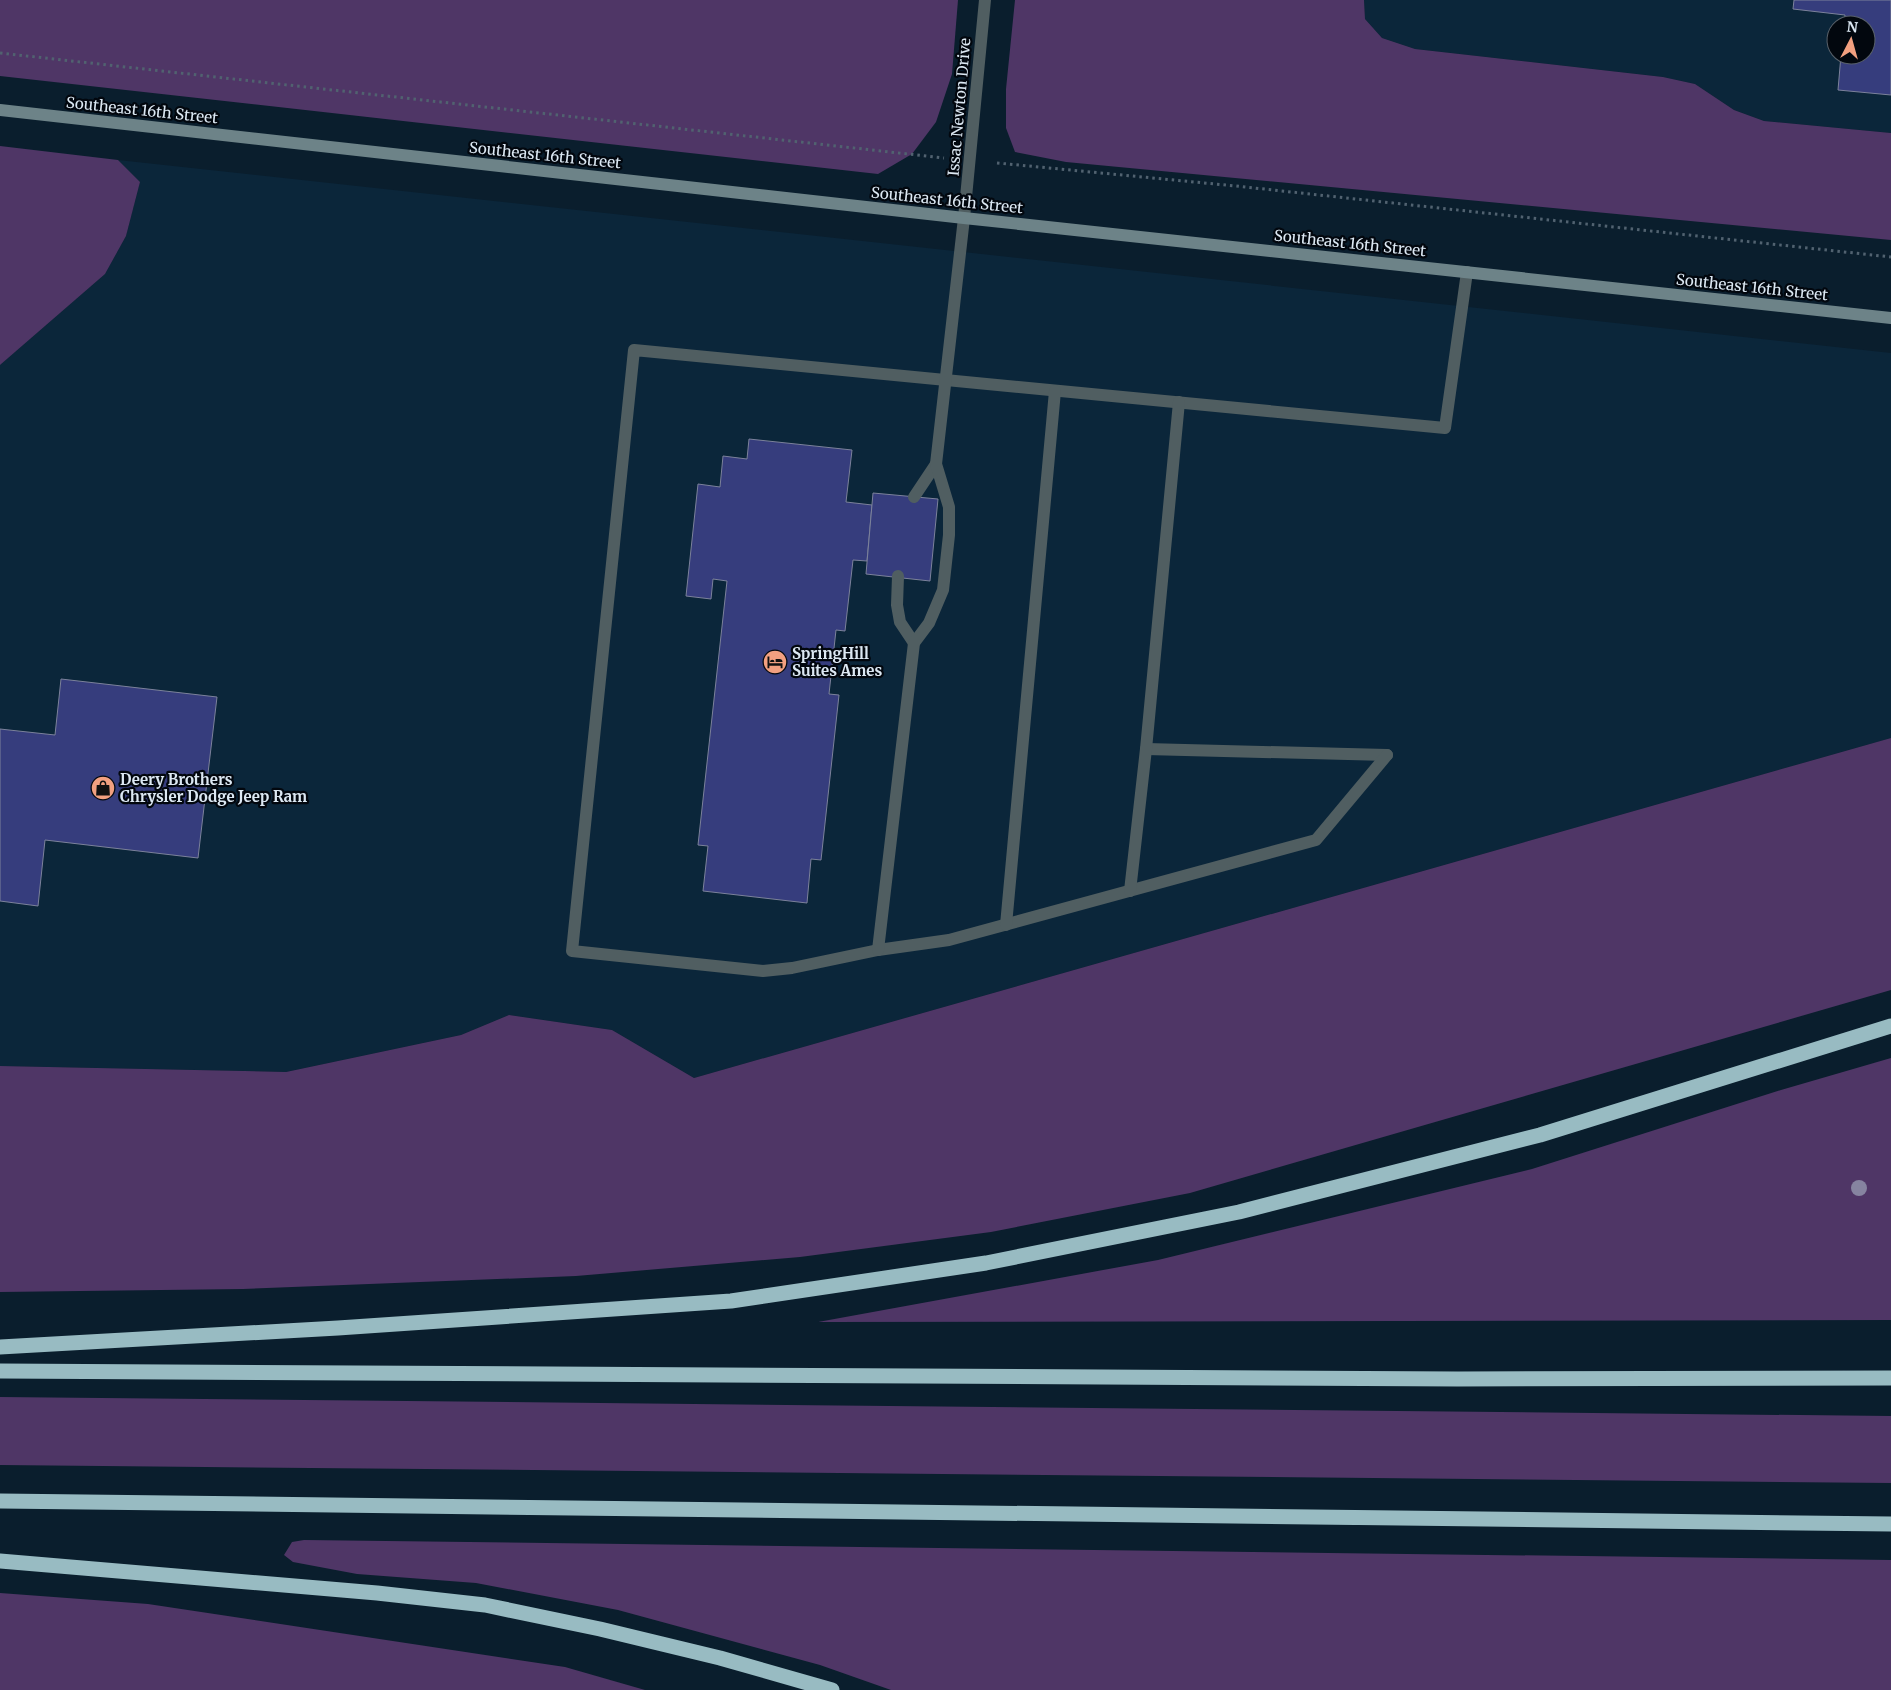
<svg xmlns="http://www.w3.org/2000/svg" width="1891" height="1690" font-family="Merriweather,serif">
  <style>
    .built { fill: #0b263a; fill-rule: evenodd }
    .green { fill: #4f3666 }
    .building { fill: #363d7d; stroke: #7c829b }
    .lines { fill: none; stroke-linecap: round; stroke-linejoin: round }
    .path { stroke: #516270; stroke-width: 3; stroke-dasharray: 2.5 4; stroke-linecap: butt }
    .lane { stroke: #505e61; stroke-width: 12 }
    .street { stroke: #505e61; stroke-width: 12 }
    .secondary { stroke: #6d8388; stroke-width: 12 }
    .highway { stroke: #98bbc2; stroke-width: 15 }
    .tree { fill: #8684a0 }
    .labels { text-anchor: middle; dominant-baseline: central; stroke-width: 4.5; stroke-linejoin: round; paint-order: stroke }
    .street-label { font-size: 15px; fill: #dce8f3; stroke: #02070e }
    .poi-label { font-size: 15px; font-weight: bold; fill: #dce8f3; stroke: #02070e; text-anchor: start }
  </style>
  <rect width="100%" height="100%" fill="#0a1e2d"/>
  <g class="built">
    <path d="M1364 0H1891V133L1764 121 1734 110 1695 84 1663 77 1415 49 1382 38 1365 19ZM1836 25H1866V55H1836Z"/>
    <path d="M118 160 1891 353V738L694 1078 612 1030 509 1015 461 1035 286 1072 0 1066V365L105 274 126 236 140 182Z"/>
  </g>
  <g class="green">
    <path d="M0 0H958L952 74 936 122 912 154 878 174 0 76Z"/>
    <path d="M1015 0H1364L1365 19 1382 38 1415 49 1663 77 1695 84 1734 110 1764 121 1891 133V240L1066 162 1015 152 1006 128V89Z"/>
    <path d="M0 146 118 160 140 182 126 236 105 274 0 365Z"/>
    <path d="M1891 738V990L1190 1193 991 1232 800 1257 576 1276 243 1289 0 1292V1066L286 1072 461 1035 509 1015 612 1030 694 1078Z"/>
    <path d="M1891 1058V1320L818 1322 1158 1260 1532 1169 1781 1090Z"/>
    <path d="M0 1397 1891 1416V1483L0 1465Z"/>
    <path d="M304 1540 1891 1560V1690H891L820 1665 618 1610 476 1583 357 1574 293 1562 284 1555 292 1542Z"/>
    <path d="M0 1593 148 1604 565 1667 645 1690H0Z"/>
  </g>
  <g class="building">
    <path d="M1794 0H1891V95L1838 90 1841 55H1866V25H1844L1845 15 1793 9Z"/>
    <path d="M749 439 852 450 846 502 872 505 867 561 853 560 845 631 836 630 829 694 839 695 821 860 811 859 807 903 703 891 708 846 698 845 727 581 713 579 711 599 686 596 698 484 720 487 723 456 747 459Z"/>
    <path d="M873 493 938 499 930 581 866 574Z"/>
    <path d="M61 679 217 697 198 858 45 840 38 906 0 901V729L55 735Z"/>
  </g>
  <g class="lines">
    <g class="path">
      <path d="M0 53 944 158"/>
      <path d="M997 163 1236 186 1891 257"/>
    </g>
    <g class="lane">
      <path d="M914 497 936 464"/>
      <path d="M898 576 897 605 900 622 914 643"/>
      <path d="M1146 749 1387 755"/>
      <path d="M1387 755 1316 840 949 940 878 950 792 968 763 971 572 951 634 350 1445 428 1467 272"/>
      <path d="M1130 891 1146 749 1179 402"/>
      <path d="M1006 925 1055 391"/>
      <path d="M878 950 914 643 929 623 943 590 949 535V507L936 464 964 218"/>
    </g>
    <path class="street" d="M964 218 985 0"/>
    <path class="secondary" d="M0 110 964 218 1891 318"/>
    <g class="highway">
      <path d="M0 1347 338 1328 731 1301 986 1263 1239 1212 1540 1135 1891 1026"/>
      <path d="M0 1371 1458 1379 1891 1378"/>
      <path d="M0 1501 1891 1524"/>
      <path d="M0 1561 377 1593 485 1605 600 1629 720 1658 832 1690"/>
    </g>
  </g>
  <circle class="tree" cx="1859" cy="1188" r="8"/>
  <defs>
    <g id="hotel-disc" transform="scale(1.25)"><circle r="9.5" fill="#f2a080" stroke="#02070e"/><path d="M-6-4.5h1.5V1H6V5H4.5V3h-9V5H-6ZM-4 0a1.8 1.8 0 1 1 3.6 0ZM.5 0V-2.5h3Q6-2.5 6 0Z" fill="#111"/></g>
    <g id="shop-disc" transform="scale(1.25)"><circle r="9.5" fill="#f2a080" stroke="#02070e"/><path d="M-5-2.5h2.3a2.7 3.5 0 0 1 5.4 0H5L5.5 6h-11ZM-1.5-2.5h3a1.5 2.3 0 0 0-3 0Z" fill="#111"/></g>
  </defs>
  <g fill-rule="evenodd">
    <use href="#hotel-disc" x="775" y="662"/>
    <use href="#shop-disc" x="103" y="788"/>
  </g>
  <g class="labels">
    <g class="street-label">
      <text transform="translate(959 107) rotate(-85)">Issac Newton Drive</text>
      <text transform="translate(142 110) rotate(6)">Southeast 16th Street</text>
      <text transform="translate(545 155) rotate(6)">Southeast 16th Street</text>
      <text transform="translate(947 200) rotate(6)">Southeast 16th Street</text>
      <text transform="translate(1350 243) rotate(6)">Southeast 16th Street</text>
      <text transform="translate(1752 287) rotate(6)">Southeast 16th Street</text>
    </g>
    <g class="poi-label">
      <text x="792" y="653">SpringHill<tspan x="792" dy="17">Suites Ames</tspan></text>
      <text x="120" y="779">Deery Brothers<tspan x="120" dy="17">Chrysler Dodge Jeep Ram</tspan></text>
    </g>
  </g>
  <g transform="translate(1851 40) rotate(6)"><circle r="24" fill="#02070e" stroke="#59616a"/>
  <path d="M0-4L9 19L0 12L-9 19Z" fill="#f2a080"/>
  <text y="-8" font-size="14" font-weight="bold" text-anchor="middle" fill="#dce8f3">N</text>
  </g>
</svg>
